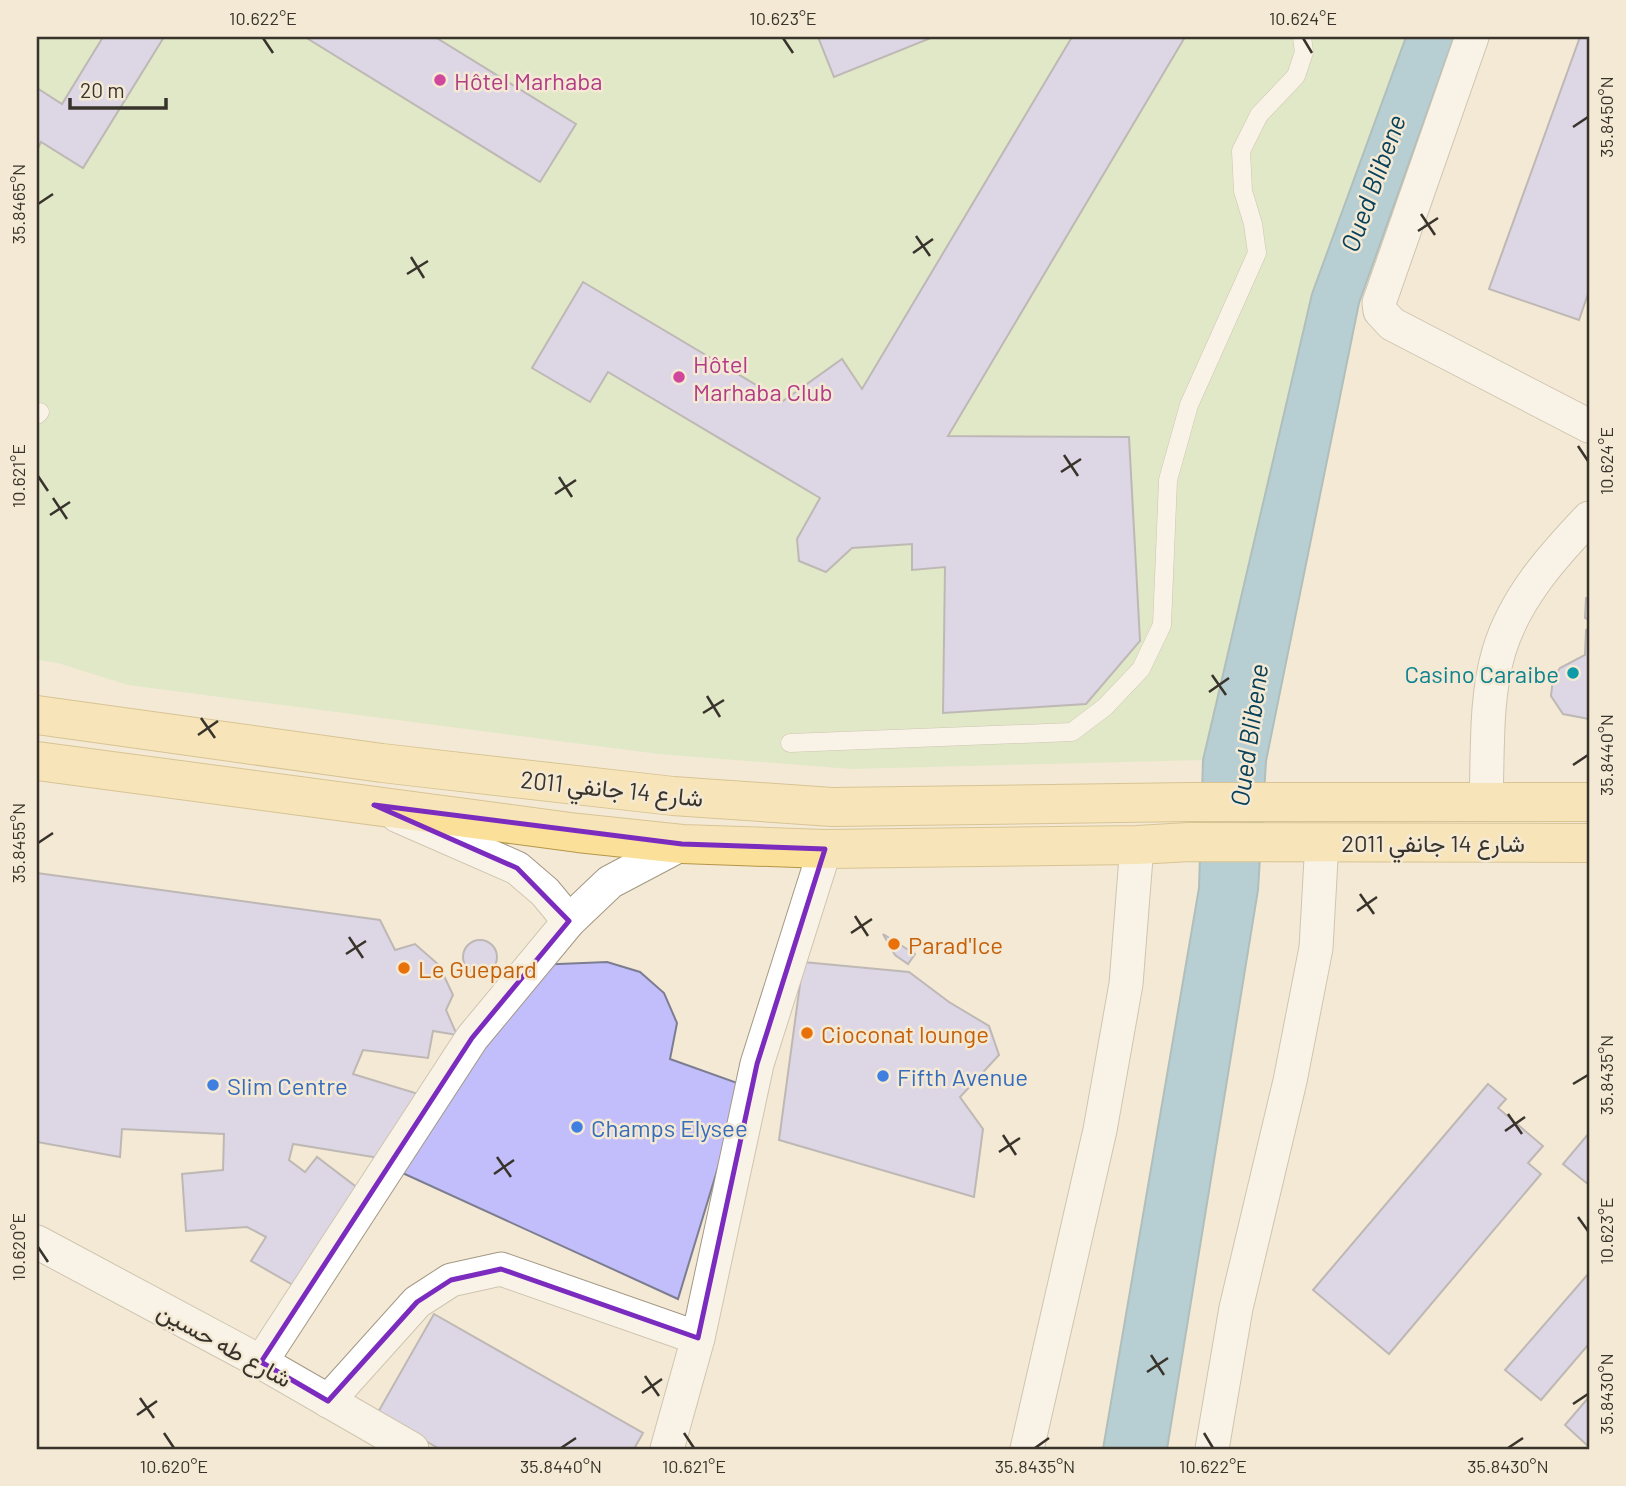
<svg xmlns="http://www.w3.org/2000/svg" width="1626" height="1486" font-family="Barlow,Vazirmatn,sans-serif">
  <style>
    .green { fill: #c9e6ba }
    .water { fill: #6eafd3; stroke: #5e8aa1; stroke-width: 2 }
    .building { fill: #c2befb; stroke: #7d7d91; stroke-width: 2 }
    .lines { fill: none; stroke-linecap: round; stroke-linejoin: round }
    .lane-casing { stroke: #a39885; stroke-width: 19 }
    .street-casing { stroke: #a39885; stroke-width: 35 }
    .primary-casing { stroke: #b59647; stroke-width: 40 }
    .lane { stroke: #fff; stroke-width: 18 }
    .street { stroke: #fff; stroke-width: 33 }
    .primary { stroke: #fbe09a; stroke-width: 38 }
    .marked { fill: none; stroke: #7b2cbf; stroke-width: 5; stroke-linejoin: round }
    .ticks { fill: none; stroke: #38332b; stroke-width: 2.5 }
    .hotel-dot { fill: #d1479c; stroke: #f4e9d4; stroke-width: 2.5 }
    .culture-dot { fill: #0f9aa8; stroke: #f4e9d4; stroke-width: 2.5 }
    .food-dot { fill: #e8710a; stroke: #f4e9d4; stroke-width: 2.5 }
    .shop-dot { fill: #3f7fe0; stroke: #f4e9d4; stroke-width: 2.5 }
    .labels { text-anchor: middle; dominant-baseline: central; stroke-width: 5; stroke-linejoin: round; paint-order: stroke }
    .hotel-label { font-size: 24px; fill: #b23c85; stroke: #f4e9d4; text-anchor: start }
    .culture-label { font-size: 24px; fill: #0d838f; stroke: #f4e9d4; text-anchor: end }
    .street-label { font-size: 24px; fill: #38332b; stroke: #f4e9d4 }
    .food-label { font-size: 24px; fill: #c56008; stroke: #f4e9d4; text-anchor: start }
    .shop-label { font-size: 24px; fill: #366cbe; stroke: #f4e9d4; text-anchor: start }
    .water-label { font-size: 26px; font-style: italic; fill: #084159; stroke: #f4e9d4 }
    .neatline { fill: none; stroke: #38332b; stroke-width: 2.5 }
    .ticks-label { font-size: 18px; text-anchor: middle; fill: #38332b }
  </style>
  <rect width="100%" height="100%" fill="#f4e9d4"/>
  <path class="green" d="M37 37H1406L1312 294 1203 760 851 769 659 754 128 685 58 663 37 660Z"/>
  <path class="water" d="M1406 37H1454L1359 303 1266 761 1258 890 1167 1449H1103L1199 888 1203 760 1312 294Z"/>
  <g class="building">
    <path d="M103 37H164L83 168 41 142 37 150V88L62 104Z"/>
    <path d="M305 37H435L576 124 540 182Z"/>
    <path d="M818 37H930L931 38 834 77Z"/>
    <path d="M1072 37H1185L948 436 1129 437 1140 641 1086 704 943 713 945 567 912 570V544L852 548 826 572 799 561 797 539 820 498 608 372 590 402 532 368 583 282 783 401 842 359 862 389Z"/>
    <path d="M1580 37H1589V291L1579 320 1489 289Z"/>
    <path d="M1586 598H1589V620L1585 618Z"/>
    <path d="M1589 628V719L1563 714 1551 696 1553 678 1560 668 1585 655 1586 630Z"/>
    <path d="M37 873 380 920 395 950 415 944 439 965 453 995 446 1010 457 1035 433 1031 428 1058 363 1050 353 1074 425 1096 385 1159 293 1144 289 1160 305 1172 317 1157 363 1192 300 1289 251 1261 266 1237 247 1227 186 1231 182 1174 223 1170 224 1134 122 1129 120 1157 37 1142Z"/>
    <path d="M883 934 915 954 908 964 895 955Z"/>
    <circle cx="480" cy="957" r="17"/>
    <path d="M607 962 640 972 664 993 677 1023 670 1059 743 1085 678 1299 396 1170 535 965Z"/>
    <path d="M803 962 909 972 949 1002 989 1026 999 1055 960 1097 983 1129 974 1197 779 1140Z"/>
    <path d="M1488 1084 1506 1099 1498 1108 1543 1146 1528 1163 1541 1174 1389 1354 1313 1290Z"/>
    <path d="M1589 1133V1185L1563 1164Z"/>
    <path d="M1589 1273V1344L1541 1400 1505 1370Z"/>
    <path d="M434 1314 643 1433 634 1449H440L377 1414Z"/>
    <path d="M1589 1397V1447L1565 1425Z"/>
  </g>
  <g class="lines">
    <g class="lane-casing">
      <g id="lane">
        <path d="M37 415 40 412"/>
        <path d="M790 743 1072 732 1105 707 1141 669 1162 625 1168 480 1189 405 1257 253 1253 224 1243 191 1241 151 1259 115 1296 76 1304 52 1302 37"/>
      </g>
    </g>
    <g class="street-casing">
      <g id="street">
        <path d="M1472 37 1379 303 1380 311 1392 324 1589 426"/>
        <path d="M1486 801C1488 752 1485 698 1499 651 1515 598 1552 557 1589 518"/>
        <path d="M398 816 517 868 545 892 569 921"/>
        <path d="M37 1242 261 1362 412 1449"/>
        <path d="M261 1362 472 1038 569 921 610 882 682 844"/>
        <path d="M328 1401 417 1302 451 1280 501 1269 698 1338"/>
        <path d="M667 1449 698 1338 757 1064 825 849"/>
        <path d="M1027 1449 1100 1130 1126 984 1137 845"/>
        <path d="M1212 1449 1236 1308 1290 1081 1316 948 1322 841"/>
      </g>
    </g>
    <g class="primary-casing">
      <g id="primary">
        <path d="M37 715 382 763 673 796 832 807 1190 802H1589"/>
        <path d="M37 761 578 833 682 844 825 849 1137 845 1189 842 1589 843"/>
      </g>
    </g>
    <use href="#lane" class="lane"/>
    <use href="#street" class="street"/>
    <use href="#primary" class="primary"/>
  </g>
  <path d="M0 0H1626V1486H0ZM374 805 682 844 825 849 757 1064 698 1338 501 1269 451 1280 417 1302 328 1401 261 1362 472 1038 569 921 517 868Z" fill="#f4e9d4" fill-opacity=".55" fill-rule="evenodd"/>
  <path class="marked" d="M374 805 682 844 825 849 757 1064 698 1338 501 1269 451 1280 417 1302 328 1401 261 1362 472 1038 569 921 517 868Z"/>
  <path class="ticks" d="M263 38 273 53M783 38 793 53M1303 38 1312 53M1573 127 1588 117M38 204 53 194M1421 214 1435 235M1418 231 1438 218M916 236 930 256M913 253 933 239M411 257 424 278M407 274 428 261M1578 446 1588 461M1064 455 1078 476M1061 472 1081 459M38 476 48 491M559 477 572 497M555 494 576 480M53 498 67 519M50 515 70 502M1212 675 1226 695M1209 692 1229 678M707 696 720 717M703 713 724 700M201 718 215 738M198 735 218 721M1573 765 1588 755M38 843 53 833M1360 894 1374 914M1357 911 1377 897M855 916 868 936M851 933 872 919M349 937 363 958M346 954 366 941M1573 1084 1588 1075M1508 1114 1522 1134M1505 1131 1525 1117M1003 1135 1016 1155M999 1152 1020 1138M497 1157 511 1177M494 1174 514 1160M1578 1217 1588 1231M38 1247 48 1262M1151 1355 1164 1375M1147 1372 1168 1358M645 1376 659 1396M642 1393 662 1379M140 1398 154 1418M1573 1404 1588 1394M137 1415 157 1401M164 1433 174 1448M684 1433 694 1448M1204 1433 1213 1448M561 1448 576 1438M1035 1448 1049 1438M1508 1448 1523 1438"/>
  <g class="hotel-dot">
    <circle cx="440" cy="80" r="7"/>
    <circle cx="679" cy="377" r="7"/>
  </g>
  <circle class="culture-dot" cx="1573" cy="673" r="7"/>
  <g class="food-dot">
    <circle cx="894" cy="944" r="7"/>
    <circle cx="404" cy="968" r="7"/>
    <circle cx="807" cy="1033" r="7"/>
  </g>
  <g class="shop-dot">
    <circle cx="883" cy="1076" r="7"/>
    <circle cx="213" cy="1085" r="7"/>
    <circle cx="577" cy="1127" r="7"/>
  </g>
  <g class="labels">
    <g class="hotel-label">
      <text x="454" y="80">Hôtel Marhaba</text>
      <text x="693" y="363">Hôtel<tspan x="693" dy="28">Marhaba Club</tspan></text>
    </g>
    <g class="culture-label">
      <text x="1559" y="673">Casino Caraibe</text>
    </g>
    <g class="street-label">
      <text transform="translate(612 788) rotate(6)">شارع 14 جانفي 2011</text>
      <text x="1433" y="842">شارع 14 جانفي 2011</text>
      <text transform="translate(225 1344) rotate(29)">شارع طه حسين</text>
    </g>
    <g class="food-label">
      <text x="908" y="944">Parad'Ice</text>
      <text x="418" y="968">Le Guepard</text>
      <text x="821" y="1033">Cioconat lounge</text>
    </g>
    <g class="shop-label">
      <text x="897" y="1076">Fifth Avenue</text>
      <text x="227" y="1085">Slim Centre</text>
      <text x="591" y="1127">Champs Elysee</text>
    </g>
    <g class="water-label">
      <text transform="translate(1372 183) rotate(-70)">Oued Blibene</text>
      <text transform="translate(1248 735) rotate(-82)">Oued Blibene</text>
    </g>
  </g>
  <rect width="1626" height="1486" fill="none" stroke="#f4e9d4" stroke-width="77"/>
  <path d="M70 98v10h96v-10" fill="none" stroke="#38332b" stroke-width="3.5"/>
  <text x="80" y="98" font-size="21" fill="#38332b" stroke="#f4e9d4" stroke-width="5" paint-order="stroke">20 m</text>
  <rect x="38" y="38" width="1550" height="1410" class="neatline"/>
  <g class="ticks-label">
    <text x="263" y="25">10.622°E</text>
    <text x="783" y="25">10.623°E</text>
    <text x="1303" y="25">10.624°E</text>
    <text transform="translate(1607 117) rotate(-90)" y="6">35.8450°N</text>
    <text transform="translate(19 204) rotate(-90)" y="6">35.8465°N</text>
    <text transform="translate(1607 461) rotate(-90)" y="6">10.624°E</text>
    <text transform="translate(19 476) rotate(-90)" y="6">10.621°E</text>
    <text transform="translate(1607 755) rotate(-90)" y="6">35.8440°N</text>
    <text transform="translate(19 843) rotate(-90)" y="6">35.8455°N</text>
    <text transform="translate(1607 1075) rotate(-90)" y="6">35.8435°N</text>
    <text transform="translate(1607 1231) rotate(-90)" y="6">10.623°E</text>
    <text transform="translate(19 1247) rotate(-90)" y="6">10.620°E</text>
    <text transform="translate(1607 1394) rotate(-90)" y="6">35.8430°N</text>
    <text x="174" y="1473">10.620°E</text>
    <text x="561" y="1473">35.8440°N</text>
    <text x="694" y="1473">10.621°E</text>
    <text x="1035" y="1473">35.8435°N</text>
    <text x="1213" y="1473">10.622°E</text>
    <text x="1508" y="1473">35.8430°N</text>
  </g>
</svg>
